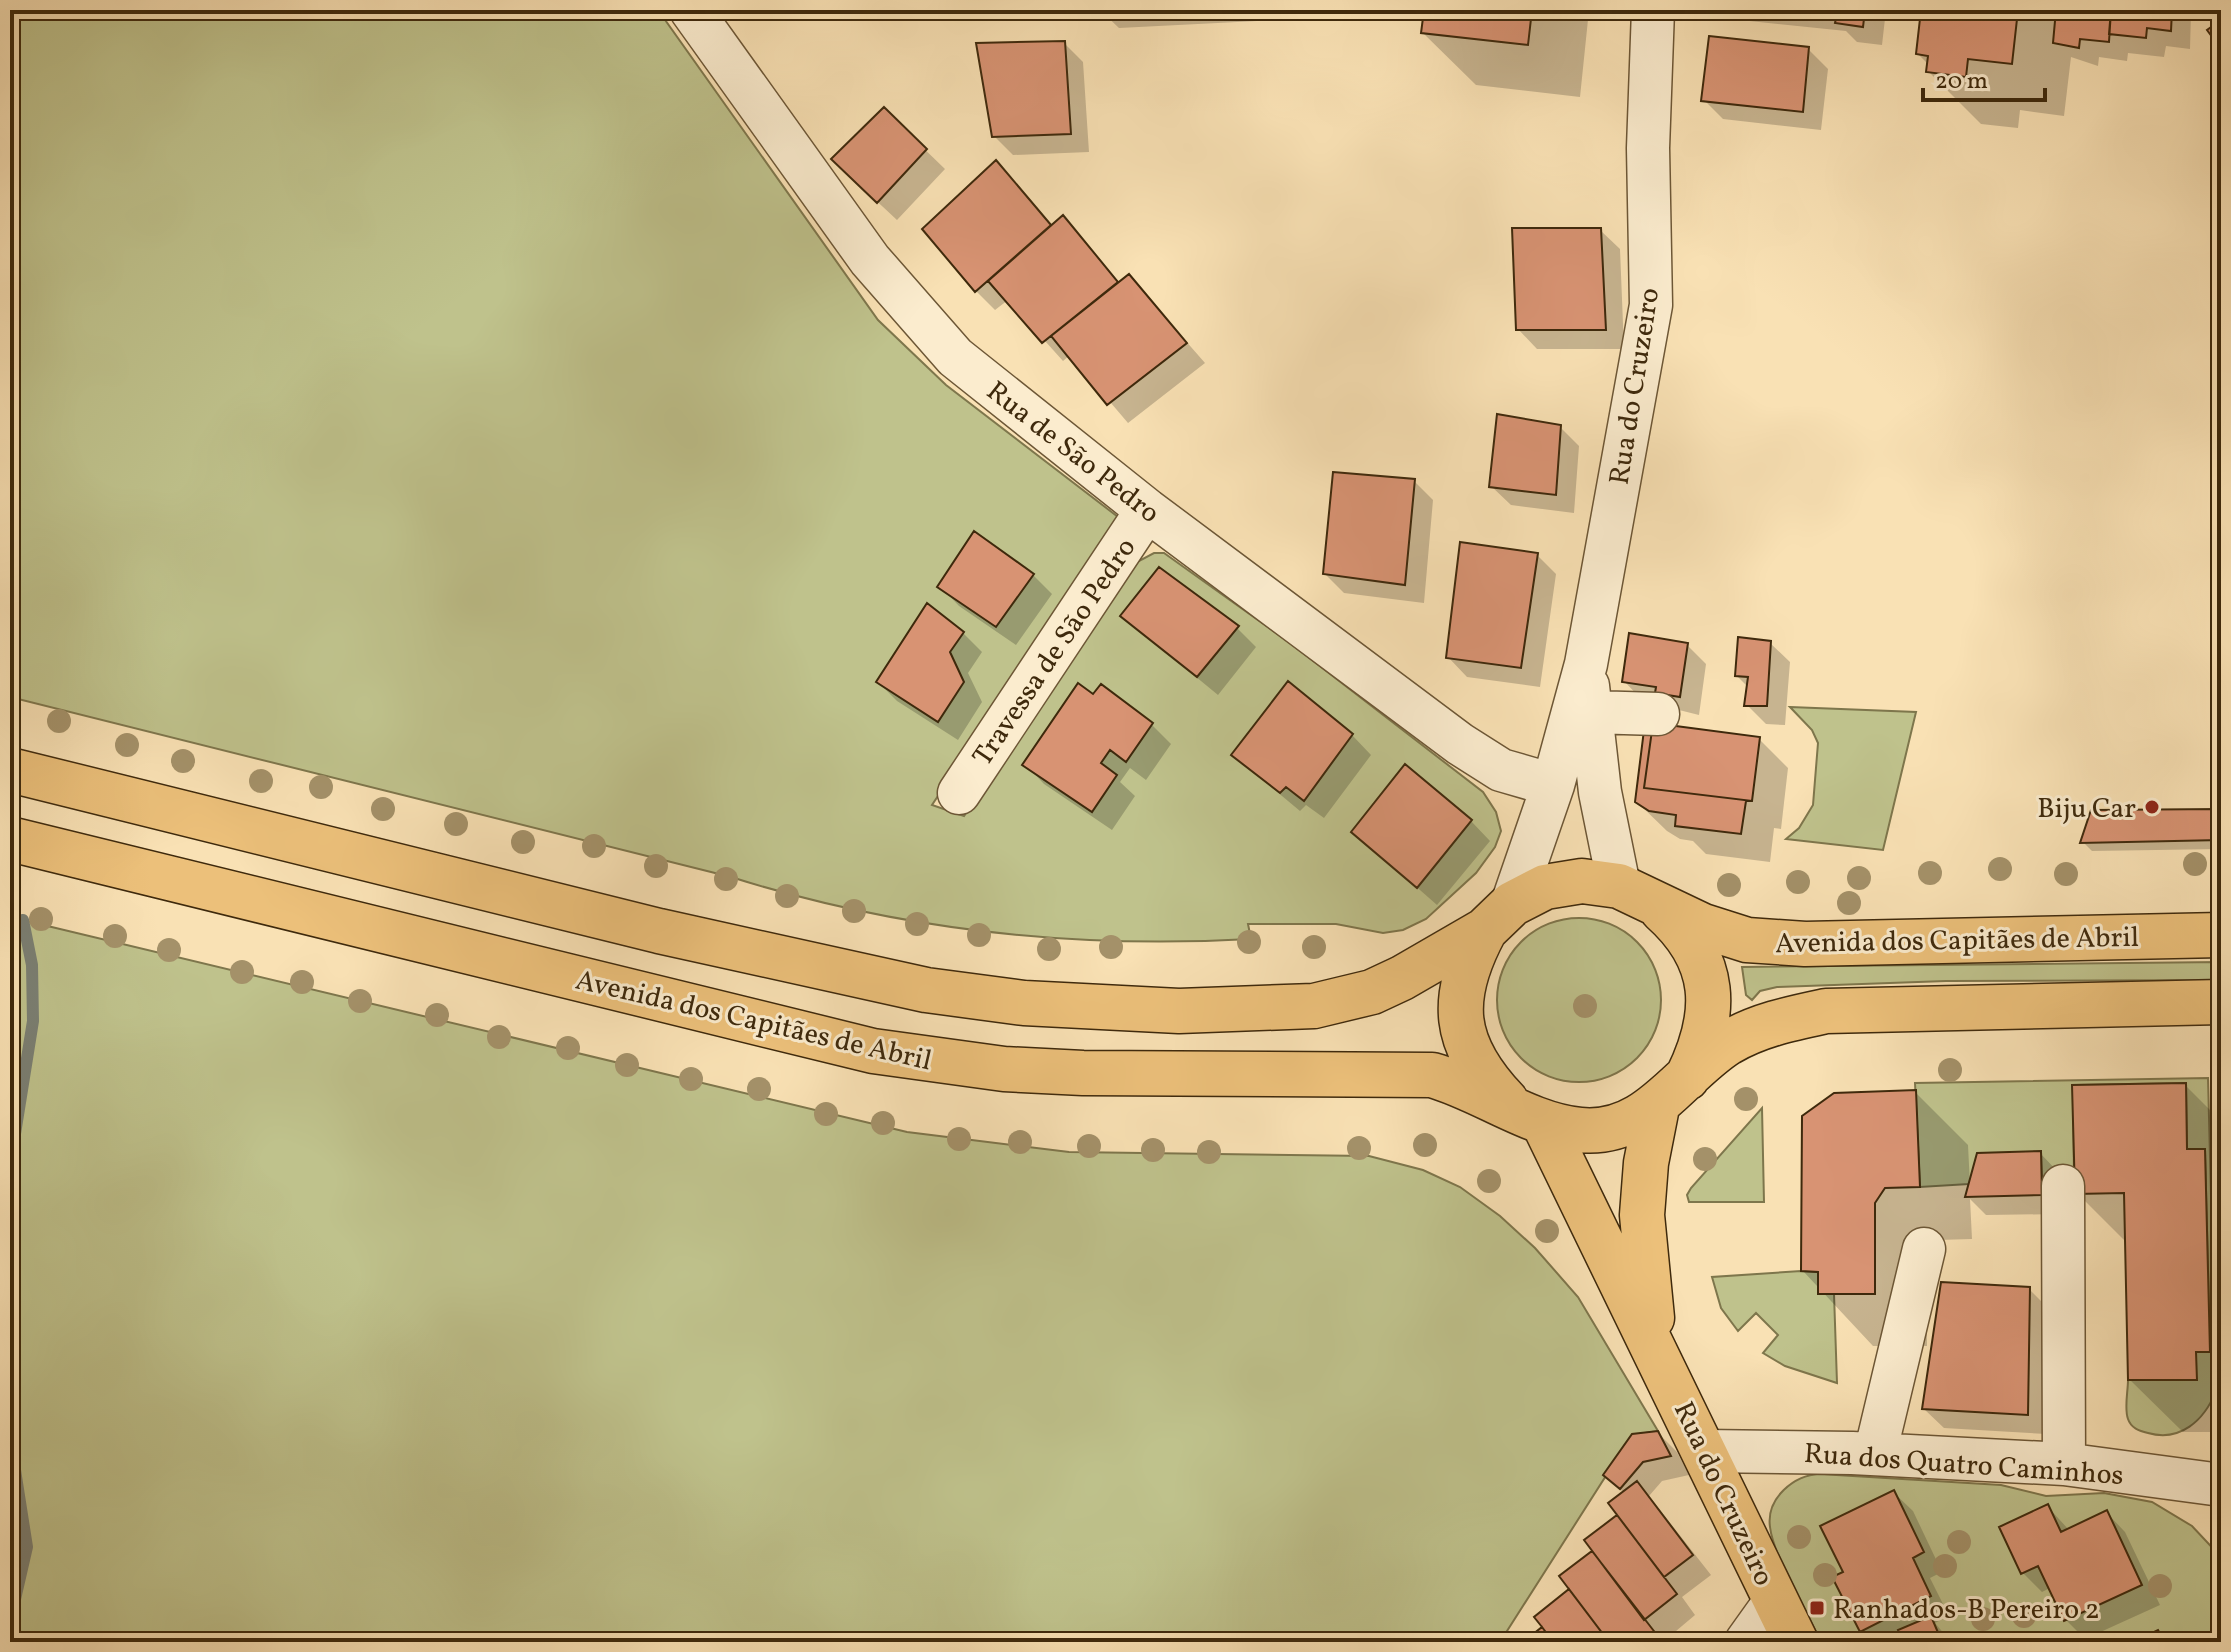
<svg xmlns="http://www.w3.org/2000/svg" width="2231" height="1652" viewBox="0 0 2231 1652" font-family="Vollkorn,serif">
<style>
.green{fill:#bfc28c;stroke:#7e764c;stroke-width:2}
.shadow{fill:#0003}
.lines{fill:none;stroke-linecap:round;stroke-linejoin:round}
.stream{stroke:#7b8074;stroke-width:12}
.building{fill:#d89373;stroke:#3e290c;stroke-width:2}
.minor-casing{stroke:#6d5736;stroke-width:45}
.major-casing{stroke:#3e290c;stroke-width:47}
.minor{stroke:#fbecce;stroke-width:42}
.major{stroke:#ecc07a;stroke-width:44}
.tree{fill:#a49169}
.poi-dot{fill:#8f2418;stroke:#fbecce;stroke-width:3}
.labels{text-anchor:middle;stroke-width:6;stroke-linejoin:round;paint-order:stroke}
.street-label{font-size:28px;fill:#3e290c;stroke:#fbecce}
.poi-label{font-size:28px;fill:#3e290c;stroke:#fbecce;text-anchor:end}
</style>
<rect width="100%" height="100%" fill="#f9e1b4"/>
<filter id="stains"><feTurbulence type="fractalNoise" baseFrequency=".0025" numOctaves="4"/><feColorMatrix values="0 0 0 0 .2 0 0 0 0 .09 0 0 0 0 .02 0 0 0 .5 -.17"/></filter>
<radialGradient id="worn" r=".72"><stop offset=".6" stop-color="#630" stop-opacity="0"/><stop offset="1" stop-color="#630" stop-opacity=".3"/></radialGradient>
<path class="green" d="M10,10H658L878,320L946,385L1122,520L932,805L964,816L1137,562L1154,553H1164L1290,643L1483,792L1496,812L1501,831L1495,847L1476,873L1426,919L1403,930L1383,933L1336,924H1248L1251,939C1075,949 899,930 731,877L10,697Z
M1790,707L1916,712L1883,850L1786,839L1799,828L1813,805L1818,743L1812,730Z
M10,917L907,1132L1069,1152L1369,1156L1423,1170L1460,1187L1500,1216L1535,1248L1578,1297L1658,1431L1632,1435L1500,1642H10Z
M1497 1000a82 82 0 1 1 164 0a82 82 0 1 1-164 0Z
M2221,962V980L1946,981L1777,987L1760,991L1752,1000L1746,995L1742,967Z
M2208,1078L2216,1391C2204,1421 2180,1442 2148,1433C2139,1431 2131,1428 2128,1419C2124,1408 2128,1392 2128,1380H2196V1352L2210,1351L2205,1150L2187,1149L2186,1083L2073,1085L2074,1177L2042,1178L2041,1152L1969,1184L1920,1187L1915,1083Z
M1762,1108L1764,1202H1689L1687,1195L1691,1188Z
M1801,1271L1818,1272L1834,1294L1837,1383L1785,1366L1763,1353L1778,1335L1756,1313L1738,1331L1721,1308L1712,1277Z
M1820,1474L2001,1485L2046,1496L2104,1493L2152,1502L2192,1526L2221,1557V1642H1821C1808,1614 1773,1555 1770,1527C1766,1498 1794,1475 1820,1474Z"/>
<path class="shadow" d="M1100,10H1414V13L1119,28Z
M1426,10H1589L1580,97L1476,85L1423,33Z
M1730,10H1886L1882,45L1857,42L1846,31L1740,20Z
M1923,10H2204L2203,13L2191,12L2190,49L2166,46L2164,57L2128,53L2127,61L2099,57L2098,66L2071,57L2064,116L2020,110L2018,128L1981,124L1928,71L1929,65L1918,54Z
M1064,43L1083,62L1089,152L1013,155L994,136Z
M1808,49L1828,69L1821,130L1723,119L1704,100Z
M884,110L945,169L897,220L853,179Z
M996,162L1053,227L1063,218L1120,283L1129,276L1205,363L1128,423L1070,355L1063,361L1008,300L995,310L976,291Z
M1600,230L1620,249L1624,349H1537L1518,329Z
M1560,427L1579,446L1574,513L1511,505L1491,486Z
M1414,481L1433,500L1424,603L1344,593L1325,574Z
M1537,555L1556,574L1540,687L1467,677L1448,657Z
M1033,575L1052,594L1016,645L959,606L940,586Z
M1122,616L1237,628L1256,647L1218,695Z
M963,633L982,652L968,673L982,702L958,740L897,701L878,682Z
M1770,643L1790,662L1785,725L1766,724L1747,705L1749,688L1737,676Z
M1687,645L1706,664L1699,715L1643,701L1624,681Z
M1093,696L1151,724L1171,744L1146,780L1130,768L1120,782L1135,796L1112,830L1044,784L1025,764Z
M1352,735L1371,755L1324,818L1306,805L1300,811L1233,755Z
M1759,739L1788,768L1781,829L1774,828L1770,862L1706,854L1693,841L1680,839L1667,831L1637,802Z
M2221,811V849L2092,851L2083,842Z
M1471,821L1490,841L1437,905L1354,832Z
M2185,1085L2221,1121V1432H2183L2130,1380L2127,1243L2077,1193Z
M1915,1092L1968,1145L1970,1185L2040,1153L2059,1173L2060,1214L1986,1215L1970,1199L1972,1239L1938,1240L1927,1256V1346H1873L1803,1271Z
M2029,1289L2048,1308L2047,1434L1944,1428L1924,1409Z
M1658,1433L1677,1452L1689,1475L1662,1481L1649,1496L1711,1575L1682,1597L1695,1615L1663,1642H1526L1545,1628L1572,1590L1562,1576L1595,1551L1587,1540L1619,1515L1624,1493L1606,1475Z
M1893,1492L1913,1511L1942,1572L1930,1578L1949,1616L1935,1623L1951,1642H1906L1904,1638L1896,1642H1873L1861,1630L1846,1573Z
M2048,1507L2069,1530L2106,1512L2125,1532L2160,1605L2085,1639L2066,1620L2050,1588L2042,1592L2022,1572Z"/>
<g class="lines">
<path class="stream" d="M10,1165L33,1021L32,965L23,920
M10,1438L27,1547L10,1621"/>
</g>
<path class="building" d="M1424,10H1532L1528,45L1421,33Z
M1799,10H1865L1863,27L1835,23L1837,14Z
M1921,10H2018L2012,64L1968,59L1966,77L1926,72L1928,56L1916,54Z
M2056,10H2111L2109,42L2080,39L2079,48L2053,43Z
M2111,10H2172L2171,31L2147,28L2146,38L2109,34Z
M2221,20V49L2207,30Z
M1709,36L1809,47L1803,112L1701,101Z
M1065,41L1071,134L992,137L976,43Z
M884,107L927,149L877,203L831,159Z
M996,160L1051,225L975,292L922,229Z
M1063,215L1118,282L1042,343L988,281Z
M1512,228H1601L1606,330H1516Z
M1129,274L1187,343L1107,405L1051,336Z
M1497,414L1561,425L1556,495L1489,487Z
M1333,472L1415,479L1405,585L1323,574Z
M974,531L1034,574L996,627L937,587Z
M1460,542L1538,553L1521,668L1446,658Z
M1159,567L1239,626L1197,677L1120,616Z
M927,603L964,632L950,652L964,682L938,722L876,682Z
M1629,633L1688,643L1680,697L1655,693L1656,687L1622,682Z
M1738,637L1771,641L1767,706H1744L1748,677L1735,676Z
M1288,681L1353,734L1304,801L1286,787L1280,793L1231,755Z
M1078,683L1093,694L1101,684L1153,723L1126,762L1110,750L1101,763L1117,775L1092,812L1022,765Z
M1645,722L1760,737L1752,801H1746L1741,834L1675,826L1676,815L1649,811L1635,802Z
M1653,723L1760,737L1752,801L1644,788Z
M1405,764L1472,820L1417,888L1351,832Z
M2221,809V840L2080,843L2091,810Z
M2186,1083L2187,1149H2205L2210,1352H2196L2197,1380H2128L2124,1193L2075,1194L2072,1085Z
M1916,1090L1920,1187L1885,1188L1875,1203V1294H1818V1272L1801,1271L1802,1116L1834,1093Z
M2041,1151L2042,1195L1965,1197L1977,1153Z
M1941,1282L2030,1287L2028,1415L1922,1409Z
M1658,1431L1671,1456L1643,1462L1620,1489L1603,1475L1632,1434Z
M1637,1481L1693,1555L1664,1577L1608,1503Z
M1894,1490L1924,1552L1913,1558L1931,1596L1860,1632L1832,1577L1843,1572L1820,1526Z
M2048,1504L2061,1532L2107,1510L2142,1585L2064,1621L2038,1566L2021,1574L1999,1527Z
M1617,1515L1677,1594L1644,1620L1584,1540Z
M1592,1551L1657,1635L1649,1642H1609L1559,1576Z
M1569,1589L1609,1642H1553L1542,1627L1534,1617Z
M1931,1616L1942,1642H1904L1898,1630Z
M1542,1627L1553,1642H1523Z
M2158,1630L2164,1642H2133Z"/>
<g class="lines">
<g class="minor-casing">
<path id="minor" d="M691,10L870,260L955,357L1147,510L1460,744L1501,770L1553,785
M1588,686L1600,792L1619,886
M1591,712L1658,714
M959,793L1147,510
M1512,904L1553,785L1586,664L1651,305L1648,148L1653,10
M2063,1186L2064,1464
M1705,1451L1852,1453L2064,1464L2221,1485
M1875,1454L1924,1249
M1746,1642L1776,1600"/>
</g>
<g class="major-casing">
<path id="major" d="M10,770L659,931L926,990L1024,1003L1179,1011L1314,1006L1372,992L1402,978L1485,930L1512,904L1545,887L1582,881L1619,886L1703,926L1747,940L1805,944L2221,935
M10,839L873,1051L1004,1069L1083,1073L1432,1075C1482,1089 1528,1125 1580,1130C1647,1137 1679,1074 1728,1043C1758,1025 1793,1018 1826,1011L2221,1002
M1662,910C1718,960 1719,1013 1687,1078
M1485,930C1448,999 1452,1044 1506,1101
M1544,1124L1796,1642
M1652,1318L1642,1215L1646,1163L1657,1107"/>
</g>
<use href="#minor" class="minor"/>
<use href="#major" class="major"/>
</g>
<g class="tree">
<circle cx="59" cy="721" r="12"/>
<circle cx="127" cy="745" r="12"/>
<circle cx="183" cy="761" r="12"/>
<circle cx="261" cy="781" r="12"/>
<circle cx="321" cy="787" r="12"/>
<circle cx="383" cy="809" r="12"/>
<circle cx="456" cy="824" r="12"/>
<circle cx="523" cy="842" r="12"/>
<circle cx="594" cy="846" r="12"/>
<circle cx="2195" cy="864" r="12"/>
<circle cx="656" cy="866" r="12"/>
<circle cx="2000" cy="869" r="12"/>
<circle cx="1930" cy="873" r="12"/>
<circle cx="2066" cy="874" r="12"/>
<circle cx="1859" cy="878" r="12"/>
<circle cx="726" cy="879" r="12"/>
<circle cx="1798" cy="882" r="12"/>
<circle cx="1729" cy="885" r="12"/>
<circle cx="787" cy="896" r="12"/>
<circle cx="1849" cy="903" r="12"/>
<circle cx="854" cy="911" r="12"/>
<circle cx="41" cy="919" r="12"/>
<circle cx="917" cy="924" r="12"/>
<circle cx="979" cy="935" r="12"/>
<circle cx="115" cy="936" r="12"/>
<circle cx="1249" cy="942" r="12"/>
<circle cx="1111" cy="947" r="12"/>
<circle cx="1314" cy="947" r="12"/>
<circle cx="1049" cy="949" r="12"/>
<circle cx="169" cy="950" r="12"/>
<circle cx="242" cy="972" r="12"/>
<circle cx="302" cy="982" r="12"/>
<circle cx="360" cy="1001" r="12"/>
<circle cx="1585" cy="1006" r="12"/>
<circle cx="437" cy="1015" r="12"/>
<circle cx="499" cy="1037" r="12"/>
<circle cx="568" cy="1048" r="12"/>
<circle cx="627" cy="1065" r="12"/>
<circle cx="1950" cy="1070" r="12"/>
<circle cx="691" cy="1079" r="12"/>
<circle cx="759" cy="1089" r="12"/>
<circle cx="1746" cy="1099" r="12"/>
<circle cx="826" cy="1114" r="12"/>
<circle cx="883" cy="1123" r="12"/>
<circle cx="959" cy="1139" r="12"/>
<circle cx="1020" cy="1142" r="12"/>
<circle cx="1425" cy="1145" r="12"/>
<circle cx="1089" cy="1146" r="12"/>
<circle cx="1359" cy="1148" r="12"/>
<circle cx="1153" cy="1150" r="12"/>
<circle cx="1209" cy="1152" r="12"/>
<circle cx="1705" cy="1159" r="12"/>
<circle cx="1489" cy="1181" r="12"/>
<circle cx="1547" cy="1231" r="12"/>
<circle cx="1799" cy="1537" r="12"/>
<circle cx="1959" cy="1542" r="12"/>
<circle cx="1945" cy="1566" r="12"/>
<circle cx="1825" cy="1575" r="12"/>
<circle cx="2160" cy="1586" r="12"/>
<circle cx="2024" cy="1616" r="12"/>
<circle cx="1983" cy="1619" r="12"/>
</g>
<g class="poi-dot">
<circle cx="2152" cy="807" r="8"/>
<rect x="1809" y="1600" width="16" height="16" rx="4"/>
</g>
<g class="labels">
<g class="street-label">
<text transform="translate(1633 386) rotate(-81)" y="10">Rua do Cruzeiro</text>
<text transform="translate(1074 451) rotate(38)" y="10">Rua de São Pedro</text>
<text transform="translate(1053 651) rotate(-56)" y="10">Travessa de São Pedro</text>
<text transform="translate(1957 939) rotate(-1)" y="10">Avenida dos Capitães de Abril</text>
<text transform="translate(754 1019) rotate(13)" y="10">Avenida dos Capitães de Abril</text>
<text transform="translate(1964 1463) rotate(4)" y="10">Rua dos Quatro Caminhos</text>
<text transform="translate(1725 1493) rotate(65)" y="10">Rua do Cruzeiro</text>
</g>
<g class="poi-label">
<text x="2136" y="817">Biju Car</text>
<text x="1833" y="1618" text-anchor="start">Ranhados-B Pereiro 2</text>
</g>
</g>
<rect width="2231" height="1652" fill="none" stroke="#f9e1b4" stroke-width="40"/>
<rect x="12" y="12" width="2207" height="1628" fill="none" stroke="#3e290c" stroke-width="4"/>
<rect x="20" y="20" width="2191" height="1612" fill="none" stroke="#3e290c" stroke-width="2"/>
<path d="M1923 88v12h122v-12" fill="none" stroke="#3e290c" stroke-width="4"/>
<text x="1935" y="88" font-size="24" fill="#3e290c" stroke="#fbecce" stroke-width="6" paint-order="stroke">20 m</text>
<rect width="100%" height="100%" filter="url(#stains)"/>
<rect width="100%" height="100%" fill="url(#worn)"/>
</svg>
